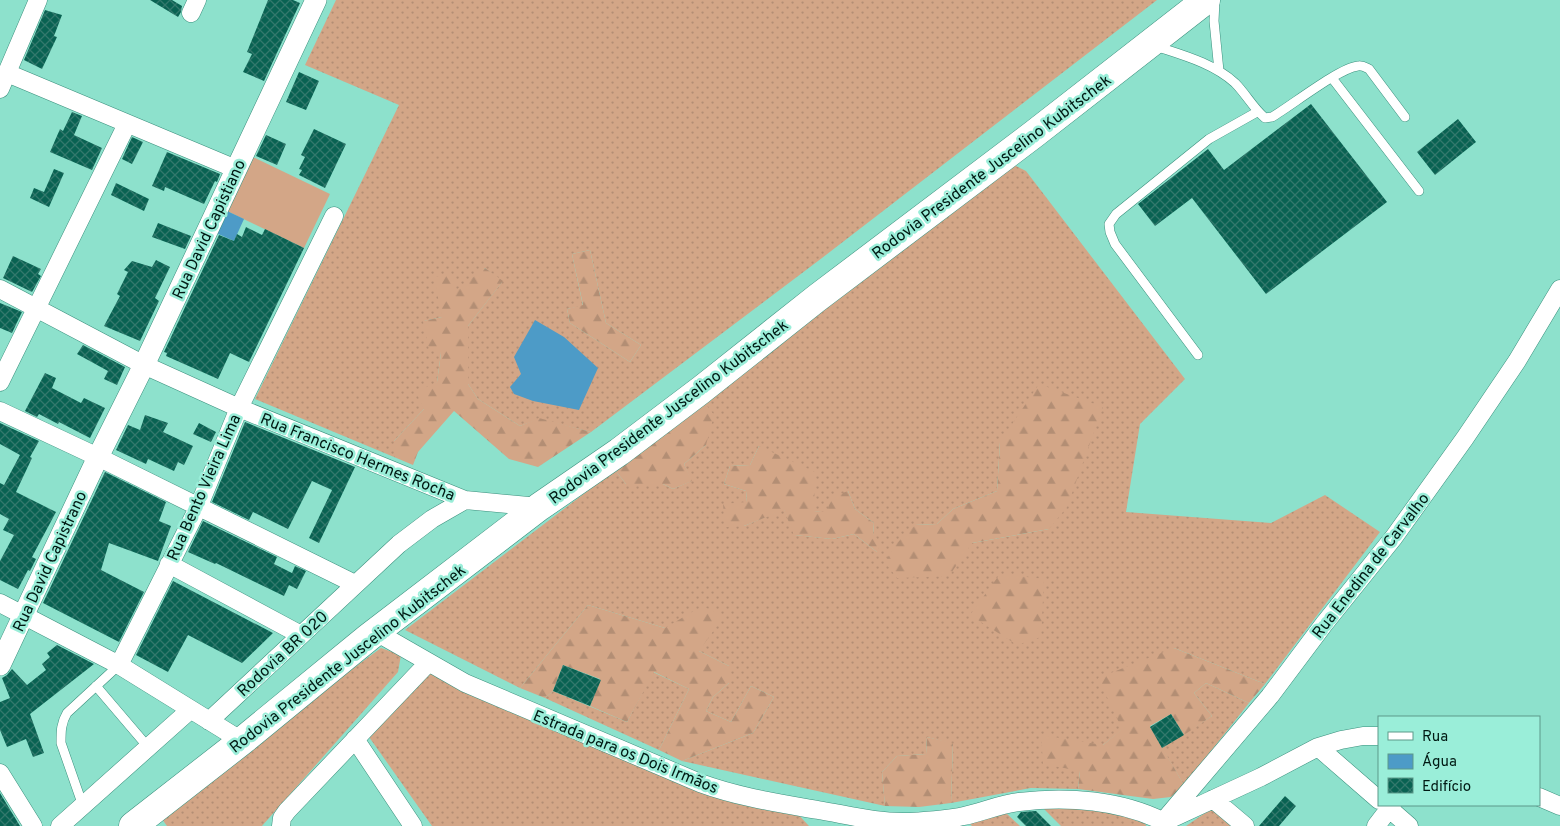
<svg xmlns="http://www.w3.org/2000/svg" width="1560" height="826" viewBox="0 0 1560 826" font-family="Overpass,sans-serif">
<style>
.grass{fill:url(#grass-dots);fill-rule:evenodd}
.forest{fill:url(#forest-firs)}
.pitch{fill:#d3a687}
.water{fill:#4d9bc7}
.building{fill:url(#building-cross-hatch)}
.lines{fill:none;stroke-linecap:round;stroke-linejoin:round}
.service-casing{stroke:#3a907d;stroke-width:10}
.minor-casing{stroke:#3a907d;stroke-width:19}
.tertiary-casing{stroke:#3a907d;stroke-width:22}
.trunk-casing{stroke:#3a907d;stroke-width:29}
.service{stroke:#fff;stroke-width:9}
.minor{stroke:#fff;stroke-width:18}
.tertiary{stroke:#fff;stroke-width:21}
.trunk{stroke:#fff;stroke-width:28}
.labels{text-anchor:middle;stroke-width:5;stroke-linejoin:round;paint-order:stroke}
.street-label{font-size:16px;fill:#001913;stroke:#9aeed9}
</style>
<defs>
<pattern id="grass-dots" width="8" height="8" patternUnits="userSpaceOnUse" patternTransform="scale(1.25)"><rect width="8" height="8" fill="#d3a687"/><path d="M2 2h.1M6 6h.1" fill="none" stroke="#b38e74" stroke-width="1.8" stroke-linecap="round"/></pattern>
<pattern id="forest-firs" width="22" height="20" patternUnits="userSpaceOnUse" patternTransform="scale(1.25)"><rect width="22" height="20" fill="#d3a687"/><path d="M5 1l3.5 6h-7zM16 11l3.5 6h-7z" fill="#b38e74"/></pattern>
<pattern id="building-cross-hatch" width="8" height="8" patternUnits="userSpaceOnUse" patternTransform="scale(1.25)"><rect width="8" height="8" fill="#096252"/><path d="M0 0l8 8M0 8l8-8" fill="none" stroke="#33786c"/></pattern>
</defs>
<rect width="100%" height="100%" fill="#8de1cc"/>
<path class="grass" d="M336,0H1157L822,258L591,432L539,419L520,426L478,399L468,384V326L502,282L485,268L442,317L424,321L441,353L437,382L424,409L394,441V457L255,399L399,105L305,65ZM590,250L606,323L641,345L630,362L570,323L567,309L583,306L572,254Z
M1014,165L1026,171L1185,379L1140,424L1126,512L1271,523L1325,495L1380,532L1265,684L1174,648L1123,729L1103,745L1080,771L1078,789L1031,788L951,803L953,744L927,737L926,754L897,756L882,772L885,806L682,761L753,733L774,697L751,686L731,722L706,711L713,697L729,683V666L699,651L665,628L588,605L520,688L405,630L615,470L626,484H663L673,489L691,481L684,464L706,445L704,402ZM1000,442L1049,529L972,543L915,525L937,524L953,509L997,491ZM759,446L814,511L828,513L848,491L855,509L874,523L873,534L877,552L854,534L832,539L795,535L784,509L744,526L747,502L746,491L724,484L730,466L750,465Z
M381,648L401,655L398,672L262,826H167L162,819L247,746Z
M432,671L795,811L809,826H432L369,737Z
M653,672L689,689L659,750L545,698L553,691L627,722Z
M1206,683L1249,703L1184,785L1162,748L1212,716L1194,693Z
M1040,805L1144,816L1146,826H1061Z
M1214,807L1233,826H1186Z
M1006,813L1020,826H972L968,822Z"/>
<path class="forest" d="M590,250L606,323L641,345L630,362L570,323L567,309L583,305L572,254Z
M485,268L503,281L468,326V384L478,399L520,426L539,418L591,432L538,467L509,459L454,411L418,452L413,465L394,457V441L424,409L416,392L437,382L441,353L429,349L423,321L442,317L434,277L452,274L456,290Z
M1039,384L1103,407L1067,507L1049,529L972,543L949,576L897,578L885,562L896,544L915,525L937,524L953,509L997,491L1000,442Z
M704,402L714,415L706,445L684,464L692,481L673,489L663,484H626L615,470Z
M759,446L815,472L814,511L828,512L829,498L848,491L855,509L874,523L873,534L881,543L877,552L854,534L832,539L794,535L784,510L744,526L725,527L723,504L747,502L746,491L724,484L730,466L750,465Z
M1000,574L1044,579L1041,637L1017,645L970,615Z
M588,605L665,628L702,606L724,616L699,651L729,666V683L713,697L706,711L731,722L751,686L774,697L753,733L682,761L659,750L689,689L654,672L627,722L590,706L600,679L563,665L553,691L545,698L520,688Z
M1174,648L1265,684L1249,703L1206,683L1194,693L1212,716L1184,735L1171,714L1150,726L1184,785L1171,797L1153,799L1078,789L1080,771L1043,764L1041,735L1103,745L1122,729L1098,678Z
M927,737L953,743L951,803L919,807L885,806L882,772L897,756L926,754Z"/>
<path class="pitch" d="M253,157L330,194L304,248L227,211Z"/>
<path class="water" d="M227,211L244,219L234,241L216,233Z
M535,320L564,337L598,368L579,410L533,401L514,394L510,387L521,374L514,357Z"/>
<path class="building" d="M150,0H172L182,6L181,12L178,17Z
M268,0H293L300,3L264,81L243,72L252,54L247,52Z
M45,10L62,15L54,36L57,37L42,69L24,60Z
M299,72L319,81L306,110L286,102Z
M1311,104L1387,202L1266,294L1192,198L1155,226L1138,204L1208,149L1224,170Z
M72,112L82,116L74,135L102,148L92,170L50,152L60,129L63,131Z
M1458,119L1476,142L1435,175L1417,152Z
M314,129L346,144L325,188L299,175L302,170L299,169L305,157L301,155Z
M266,135L286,144L277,165L256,156Z
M132,137L143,142L132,164L122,159Z
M167,152L220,174L217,182L215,181L204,204L165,187L164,191L152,186Z
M54,169L64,173L49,207L30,198L34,188L44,192Z
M116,183L149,199L144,211L111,195Z
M158,223L191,236L185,249L152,237Z
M246,227L262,235L265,229L304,248L249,362L230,353L218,379L166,356L167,353L164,352L219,235L234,241L237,234L242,237Z
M13,256L41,269L38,274L41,276L32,292L3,278Z
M156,260L170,267L155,298L159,301L140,341L104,326L120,296L117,294L128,272L124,270L132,261L152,267Z
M0,303L22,312L12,333L0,328Z
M83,345L125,367L117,385L104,379L108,371L77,354Z
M45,373L56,378L52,388L81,403L84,398L105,408L90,438L59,422L58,424L39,414L37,417L25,411Z
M145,415L168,423L163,432L193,446L184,465L178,462L174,471L148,459L146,464L116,450L128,425L140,430Z
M245,422L355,467L319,543L309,538L332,490L312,481L288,529L253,512L249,520L212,502Z
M0,423L39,441L30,457L32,458L16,492L56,512L32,557L36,559L30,571L28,570L18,589L0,580V561L14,535L3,530L9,519L0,514V483L4,485L20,455L0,444Z
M199,423L216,432L211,442L193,434Z
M105,472L166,502L159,521L171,526L158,561L109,543L101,570L144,592L119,642L43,603Z
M203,521L277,557L274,564L292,573L295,566L306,571L297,589L289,585L284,596L216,563L215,564L188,552Z
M173,581L273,633L242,663L188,635L168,672L136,655Z
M57,645L94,664L30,714L44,753L33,757L26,739L7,747L0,730V702L10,698L2,678L7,675L12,669L27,685L46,670L42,664L50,657L47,653Z
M563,665L601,680L590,706L553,691Z
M1171,714L1184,735L1162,748L1150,727Z
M0,793L20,826H0Z
M1285,796L1296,806L1279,826H1259Z
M1036,811L1051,826H1026L1017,817L1021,812Z"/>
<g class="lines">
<g class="service-casing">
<path id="service" d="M1215,0L1214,21L1219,71
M1155,46C1182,55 1213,63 1235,83C1246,94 1253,108 1265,118L1272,117C1291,106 1339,68 1358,66C1362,65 1365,67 1369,69L1405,117
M1332,78L1419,191
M1198,355L1115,244L1110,232L1109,224L1116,214L1209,139L1257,112
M96,686L148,747
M83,806L61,743C61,731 61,723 67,713L119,665"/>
</g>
<g class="minor-casing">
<path id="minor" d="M191,13L197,0
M7,73L236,169
M0,89L38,0
M0,289L144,365L239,408L465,500
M0,382L127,124
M0,411L98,457L355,584
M169,564L301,635
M0,603L119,665L198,508L239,408L334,216
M376,632L465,683L700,783C738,797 778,803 818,810C848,815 877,823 908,822C926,821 946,820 964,816C982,812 1001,804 1019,802C1067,796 1121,800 1164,822L1261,777L1318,747L1341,740L1363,736H1379
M119,665L242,741
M209,721L399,544L432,519L465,500L539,507
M355,739L413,826
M1318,747L1379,800
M0,773L33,826
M1539,797L1560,806
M1213,799L1245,826
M1385,805L1409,826
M1167,817L1270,696L1324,624L1394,537L1465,438L1517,361L1560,289
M60,826L190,710
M281,826L282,818L287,811L428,663
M1376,826L1392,805"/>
</g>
<g class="tertiary-casing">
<path id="tertiary" d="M0,665L98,457L144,365L316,0"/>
</g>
<g class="trunk-casing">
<path id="trunk" d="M133,826L242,741L369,637L539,507L619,452L701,390L817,298L1034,134L1206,0"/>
</g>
<use href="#service" class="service"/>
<use href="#minor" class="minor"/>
<use href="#tertiary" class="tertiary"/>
<use href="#trunk" class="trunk"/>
</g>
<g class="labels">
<g class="street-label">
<text transform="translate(991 166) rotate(-37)" y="6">Rodovia Presidente Juscelino Kubitschek</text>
<text transform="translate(208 229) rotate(-65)" y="6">Rua David Capistiano</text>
<text transform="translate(668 411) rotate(-37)" y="6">Rodovia Presidente Juscelino Kubitschek</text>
<text transform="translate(358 456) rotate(22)" y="6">Rua Francisco Hermes Rocha</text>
<text transform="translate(203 487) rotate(-66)" y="6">Rua Bento Vieira Lima</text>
<text transform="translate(49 561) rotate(-65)" y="6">Rua David Capistrano</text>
<text transform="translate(1370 565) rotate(-52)" y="6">Rua Enedina de Carvalho</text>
<text transform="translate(282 653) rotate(-43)" y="6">Rodovia BR 020</text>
<text transform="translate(347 658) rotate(-38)" y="6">Rodovia Presidente Juscelino Kubitschek</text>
<text transform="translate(626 751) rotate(22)" y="6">Estrada para os Dois Irmãos</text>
</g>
</g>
<rect x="1378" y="716" width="162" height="90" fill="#9aeed9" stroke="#5c998a"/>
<rect x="1388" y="732" width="25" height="8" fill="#ffffff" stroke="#5c998a"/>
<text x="1422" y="741" font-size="15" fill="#001913">Rua</text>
<rect x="1388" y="754" width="25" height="15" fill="#4d9bc7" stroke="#5c998a"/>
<text x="1422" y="766" font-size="15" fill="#001913">Água</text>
<rect x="1388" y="778" width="25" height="15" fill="url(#building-cross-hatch)" stroke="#5c998a"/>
<text x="1422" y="791" font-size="15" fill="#001913">Edifício</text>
</svg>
